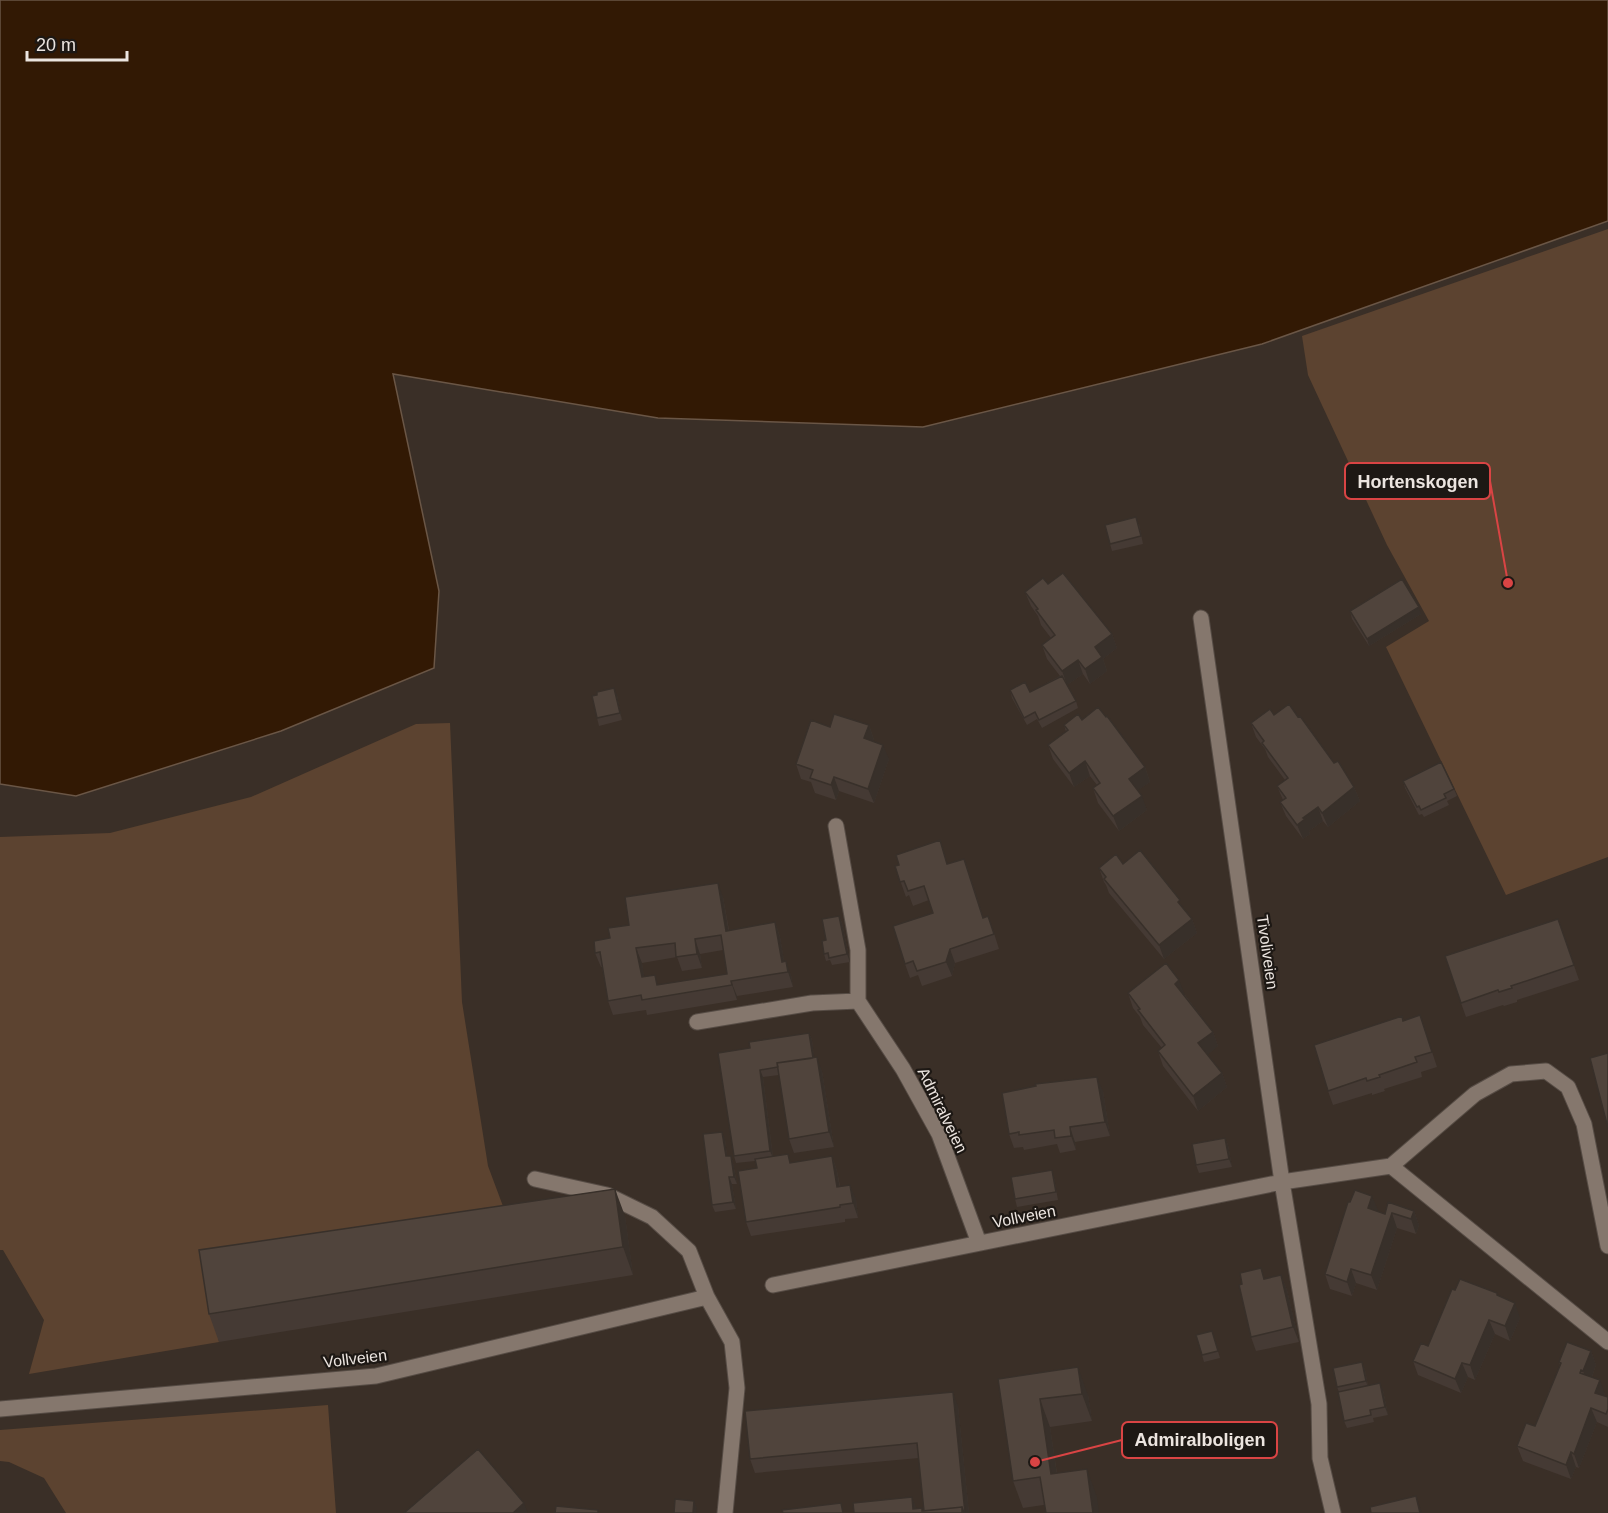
<svg xmlns="http://www.w3.org/2000/svg" width="1608" height="1513" viewBox="0 0 1608 1513" font-family="Arial,sans-serif">
<style>
.green{fill:#5c4330}
.water{fill:#321904;stroke:#6a5646;stroke-width:1.5}
.lines{fill:none;stroke-linecap:round;stroke-linejoin:round}
.minor-casing{stroke:#564c45;stroke-width:17}
.minor{stroke:#85776d;stroke-width:15}
.wall{fill:#453a34;fill-rule:evenodd}
.shaded-wall{fill:#38302a}
.building{fill:#50443c;stroke:#38302a;stroke-width:1.5;fill-rule:evenodd}
.labels{text-anchor:middle;stroke-width:4.5;stroke-linejoin:round;paint-order:stroke}
.street-label{font-size:16px;fill:#ece5e0;stroke:#1d1814}
.leader{fill:none;stroke:#d94444;stroke-width:2}
.callout-dot{fill:#d94444;stroke:#1d1814;stroke-width:2}
.callout{fill:#1d1814;stroke:#d94444;stroke-width:2}
.callout-label{font-size:18px;text-anchor:middle;font-weight:bold;fill:#ece5e0}
</style>
<rect width="100%" height="100%" fill="#3a2f27"/>
<path class="green" d="M1608,229V857L1506,895L1386,647L1429,621L1387,545L1308,375L1302,336Z
M450,723L462,1002L488,1166L513,1233L209,1278L219,1342L29,1374L44,1320L3,1250H0V837L110,833L251,797L416,724Z
M328,1405L336,1513H66L44,1478L9,1462L0,1461V1430Z"/>
<path class="water" d="M0,0H1608V221L1262,344L923,427L658,418L393,374L439,591L434,668L281,731L76,796L0,784Z"/>
<g class="lines">
<g class="minor-casing">
<path id="minor" d="M1201,618L1282,1182L1391,1166L1608,1342
M836,826L858,950V1001
M858,1001L903,1069L939,1134L979,1243
M697,1022L812,1003L858,1001
M1391,1166L1475,1094L1511,1074L1546,1071L1568,1087L1584,1124L1608,1246
M535,1179L607,1195L652,1217L689,1251L707,1297L732,1342L737,1388L725,1513
M773,1285L1282,1182L1319,1404L1320,1458L1333,1513
M0,1409L376,1376L707,1297"/>
</g>
<use href="#minor" class="minor"/>
</g>
<path class="wall" d="M1139,524L1143,544L1112,551L1110,544Z
M1048,584L1112,634L1117,648L1103,659L1107,671L1090,684L1083,674L1067,685L1076,701L1078,708L1042,728L1037,719L1027,725L1012,698L1010,690L1030,692L1060,676L1047,659L1042,645L1051,638L1041,625L1038,616L1031,606L1025,592Z
M1350,611L1421,614L1369,646L1352,619Z
M617,695L622,720L599,726L597,718Z
M1274,715L1334,763L1354,787L1360,801L1328,827L1323,821L1309,831L1310,834L1303,839L1286,816L1280,802L1283,800L1277,786L1285,780L1268,757L1265,749L1256,737L1251,723Z
M1082,720L1145,767L1150,782L1138,790L1147,810L1119,831L1098,803L1093,788L1097,785L1090,776L1074,787L1053,759L1048,745L1066,732L1064,725Z
M869,725L874,740L873,741L889,759L874,803L839,791L836,800L815,793L811,782L801,779L796,764L830,727Z
M1403,781L1454,789L1457,796L1447,801L1449,805L1424,817L1422,814L1419,815L1405,788Z
M948,864L969,873L983,917L993,930L999,949L955,963L952,976L922,986L918,975L910,978L905,964L933,913L929,900L913,906L909,895L906,897L895,866Z
M1123,864L1182,907L1192,919L1197,933L1164,959L1109,893L1106,885L1104,882L1099,868Z
M723,897L729,930L775,922L780,937L784,961L791,975L793,987L737,996V1000L647,1015L646,1010L613,1015L608,1001L602,967H601L595,953L610,938L629,925ZM723,950L727,974L658,985L644,977L642,963L677,957L682,971L702,968L700,954Z
M839,916L842,923L850,962L832,965L830,960L826,961L824,954L826,940Z
M1558,919L1579,980L1517,1000V1002L1504,1006L1503,1005L1466,1017L1461,1003Z
M1128,993L1185,995L1213,1032L1218,1046L1207,1055L1222,1073L1227,1087L1198,1111L1163,1066L1158,1051L1162,1048L1143,1025L1140,1017L1133,1008Z
M1420,1015L1437,1067L1421,1072L1422,1077L1384,1089L1385,1091L1372,1095V1093L1333,1105L1328,1091L1402,1016L1404,1021Z
M809,1033L812,1040L814,1057L822,1071L834,1147L794,1153L789,1139L779,1075L763,1077L773,1157L791,1163L832,1156L837,1171L840,1186L856,1199L858,1218L845,1219V1222L751,1236L746,1222L757,1168L755,1161L736,1163L734,1156L750,1048Z
M1103,1091L1110,1136L1075,1142L1076,1150L1060,1153L1057,1144L1024,1150L1023,1147L1014,1148L1009,1134Z
M1225,1138L1228,1145L1232,1167L1199,1173L1196,1165Z
M725,1139L727,1156H731L733,1163L737,1184H732L736,1209L715,1212L712,1205Z
M1054,1178L1058,1200L1017,1207L1015,1199Z
M1378,1210L1377,1211L1385,1214L1414,1211L1419,1225L1416,1234L1397,1228L1377,1290L1356,1283L1352,1296L1330,1289L1325,1274Z
M625,1216L633,1275L219,1342L209,1314Z
M1281,1275L1287,1290L1299,1342L1256,1351L1251,1337L1265,1279Z
M1455,1290L1499,1296L1520,1318L1510,1341L1495,1334L1475,1380L1468,1377L1461,1393L1418,1375L1413,1361L1428,1346Z
M1212,1331L1220,1358L1204,1362L1202,1355Z
M1591,1351L1596,1365L1592,1377L1605,1394L1604,1396L1608,1397V1427L1597,1422L1579,1468L1576,1467L1571,1479L1523,1461L1517,1446L1535,1426L1560,1365L1559,1362Z
M1362,1362L1365,1370L1368,1386L1383,1390L1388,1415L1373,1418L1374,1422L1347,1428L1344,1421L1339,1392L1337,1387Z
M998,1379L1088,1395L1092,1421L1050,1427L1057,1473L1097,1497L1023,1508L1013,1481Z
M958,1406L969,1513H854L912,1497L916,1509L924,1511L919,1458L755,1473L750,1459Z"/>
<path class="shaded-wall" d="M1419,607L1421,614L1369,646L1367,639Z
M1112,634L1117,648L1103,659L1107,671L1090,684L1085,669L1095,647Z
M1078,660L1083,674L1067,685L1062,671Z
M614,688L617,695L622,720L620,713Z
M869,725L874,740L869,753L864,738Z
M883,745L889,759L874,803L868,789Z
M1085,761L1090,776L1074,787L1069,773Z
M1145,767L1150,782L1134,793L1129,779Z
M834,777L839,791L836,800L831,785Z
M1354,787L1360,801L1328,827L1322,813Z
M1142,796L1147,810L1119,831L1113,816Z
M1318,807L1323,821L1309,831L1310,834L1303,839L1297,825L1303,818Z
M718,883L723,897L731,945L726,931Z
M839,916L842,923L850,962L847,954Z
M1192,919L1197,933L1164,959L1159,945Z
M775,922L780,937L786,972L782,962Z
M695,939L700,954L702,968L697,954Z
M636,948L642,963L647,992L642,977Z
M950,949L955,963L952,976L946,962Z
M786,961L791,975L793,987L788,972Z
M1179,980L1185,995L1181,998L1175,984Z
M731,981L737,996V1000L732,985Z
M1213,1032L1218,1046L1204,1058L1198,1043Z
M809,1033L812,1040L816,1069L813,1062Z
M817,1057L822,1071L834,1147L829,1132Z
M760,1070L763,1077L773,1158L770,1151Z
M1222,1073L1227,1087L1198,1111L1193,1096Z
M1097,1077L1103,1091L1110,1136L1105,1122Z
M1070,1127L1075,1142L1076,1150L1071,1136Z
M722,1132L725,1139L728,1164L726,1156Z
M1225,1138L1228,1145L1232,1167L1229,1159Z
M731,1156L733,1163L737,1184L734,1177Z
M832,1156L837,1171L842,1201L837,1187Z
M729,1177L732,1184L736,1209L733,1202Z
M850,1185L856,1199L858,1218L853,1203Z
M615,1189L625,1216L633,1275L623,1247Z
M1372,1196L1378,1210L1373,1223L1368,1208Z
M1414,1211L1419,1225L1416,1234L1411,1219Z
M1392,1213L1397,1228L1377,1290L1371,1275Z
M1351,1269L1356,1283L1352,1296L1347,1282Z
M1281,1275L1287,1290L1299,1342L1293,1327Z
M1515,1303L1520,1318L1510,1341L1505,1326Z
M1489,1320L1495,1334L1475,1380L1470,1365Z
M1591,1351L1596,1365L1589,1385L1583,1371Z
M1362,1362L1365,1370L1368,1388L1366,1381Z
M1462,1363L1468,1377L1461,1393L1455,1379Z
M1078,1367L1088,1395L1092,1421L1082,1394Z
M1600,1380L1605,1394L1600,1407L1595,1393Z
M1380,1383L1383,1390L1388,1415L1385,1407Z
M953,1392L958,1406L969,1513H965Z
M1040,1399L1050,1427L1061,1502L1051,1474Z
M1591,1408L1597,1422L1579,1468L1574,1454Z
M1571,1452L1576,1467L1571,1479L1566,1465Z
M1087,1469L1097,1497L1099,1513H1093Z
M1416,1496L1422,1513H1420Z
M912,1497L918,1513L913,1509Z
M694,1501L697,1508L696,1513H693Z
M524,1503L528,1513H513Z"/>
<path class="building" d="M1136,517L1141,536L1110,544L1105,525Z
M1063,573L1112,634L1095,647L1102,657L1085,669L1078,660L1062,671L1042,645L1055,635L1036,610L1038,609L1025,592L1043,578L1048,584Z
M1402,579L1419,607L1367,639L1350,611Z
M1062,676L1076,701L1039,720L1035,712L1024,718L1010,690L1025,682L1030,692Z
M614,688L620,713L597,718L592,696L597,695V692Z
M1289,704L1298,717L1300,716L1334,763L1338,761L1354,787L1322,813L1318,807L1303,818L1305,819L1297,825L1280,802L1286,798L1277,786L1288,778L1262,743L1264,741L1251,723L1270,709L1274,715Z
M1098,707L1106,717L1107,716L1145,767L1129,779L1142,796L1113,816L1093,788L1100,783L1085,761L1069,773L1048,745L1068,730L1064,725L1078,714L1082,720Z
M834,714L869,725L864,738L883,745L868,789L834,777L831,785L810,778L813,770L796,764L811,720L830,727Z
M1441,762L1454,789L1444,794L1446,798L1421,810L1419,806L1417,807L1403,781Z
M940,840L947,864L964,859L983,918L988,916L994,934L950,949L946,962L917,971L913,961L905,964L893,926L933,913L924,886L908,891L904,881L900,882L895,866L899,865L896,855Z
M1140,850L1180,900L1178,902L1192,919L1159,945L1104,879L1106,877L1099,868L1116,854L1123,864Z
M718,883L726,931L775,922L782,962L786,961L788,972L731,981L732,985L642,1000L641,995L608,1001L600,952L595,953L594,941L610,938L608,928L629,925L625,897ZM721,935L727,974L657,985L655,975L642,977L636,948L675,943L676,957L697,954L695,939Z
M839,916L847,954L829,958L828,953L824,954L822,941L826,940L822,919Z
M1558,919L1574,965L1511,986L1512,988L1499,992L1498,990L1461,1003L1445,956Z
M1166,963L1179,980L1175,984L1213,1032L1198,1043L1222,1073L1193,1096L1158,1051L1165,1045L1138,1010L1140,1009L1128,993Z
M1420,1015L1432,1052L1415,1057L1417,1062L1379,1075L1380,1077L1367,1081L1366,1078L1328,1091L1314,1045L1402,1016L1403,1021Z
M809,1033L813,1058L777,1063L778,1067L760,1070L770,1151L734,1156L718,1053L750,1048L749,1042Z
M1608,1053V1128L1590,1058Z
M817,1057L829,1132L789,1139L777,1063Z
M1097,1077L1105,1122L1070,1127L1071,1136L1055,1138L1054,1130L1019,1135V1132L1009,1134L1002,1093L1036,1086L1035,1084Z
M722,1132L726,1156H731L734,1177H729L733,1202L712,1205L703,1134Z
M1225,1138L1229,1159L1196,1165L1192,1144Z
M788,1154L790,1163L832,1156L837,1187L850,1185L853,1203L840,1205V1207L746,1222L738,1171L757,1168L755,1159Z
M1052,1170L1056,1192L1015,1199L1011,1177Z
M615,1189L623,1247L209,1314L199,1250Z
M1355,1190L1372,1196L1368,1208L1385,1214L1388,1202L1414,1211L1411,1219L1392,1213L1371,1275L1351,1269L1347,1282L1325,1274L1348,1202H1350Z
M1261,1268L1264,1279L1281,1275L1293,1327L1251,1337L1239,1285L1242,1284L1240,1273Z
M1460,1279L1497,1293V1295L1515,1303L1505,1326L1489,1320L1470,1365L1462,1363L1455,1379L1413,1361L1421,1343L1428,1346L1452,1289L1455,1290Z
M1212,1331L1218,1351L1202,1355L1196,1335Z
M1567,1342L1591,1351L1583,1371L1581,1370L1580,1373L1600,1380L1595,1393L1608,1397V1409L1606,1414L1591,1408L1574,1454L1571,1452L1566,1465L1517,1446L1526,1423L1535,1426L1561,1363L1559,1362Z
M1362,1362L1366,1381L1337,1387L1333,1368Z
M1078,1367L1082,1394L1040,1399L1051,1474L1087,1469L1093,1513H1046L1040,1477L1013,1481L998,1379Z
M1380,1383L1385,1407L1370,1410L1371,1415L1344,1421L1338,1392Z
M953,1392L965,1513H964L962,1507L924,1511L917,1443L750,1459L745,1411Z
M478,1449L524,1503L513,1513H404Z
M1416,1496L1420,1513H1371L1370,1507Z
M912,1497L913,1509L922,1508V1511L962,1507V1513H854L853,1503Z
M675,1499L694,1501L693,1513H674Z
M841,1503L843,1513H783L782,1510Z
M556,1506L598,1510V1513H555Z"/>
<g class="labels">
<g class="street-label">
<text transform="translate(1268 952) rotate(82)" y="6">Tivoliveien</text>
<text transform="translate(943 1110) rotate(64)" y="6">Admiralveien</text>
<text transform="translate(1024 1216) rotate(-11)" y="6">Vollveien</text>
<text transform="translate(355 1358) rotate(-7)" y="6">Vollveien</text>
</g>
</g>
<path class="leader" d="M1508 583L1490 481M1035 1462L1122 1440"/>
<g class="callout-dot">
<circle cx="1508" cy="583" r="6"/>
<circle cx="1035" cy="1462" r="6"/>
</g>
<g class="callout">
<rect x="1345" y="463" width="145" height="36" rx="6"/>
<rect x="1122" y="1422" width="155" height="36" rx="6"/>
</g>
<g class="callout-label">
<text x="1418" y="488">Hortenskogen</text>
<text x="1200" y="1446">Admiralboligen</text>
</g>
<path d="M27 51v9h100v-9" fill="none" stroke="#ece5e0" stroke-width="3"/>
<text x="36" y="51" font-size="18" fill="#ece5e0" stroke="#1d1814" stroke-width="4.5" paint-order="stroke">20 m</text>
</svg>
